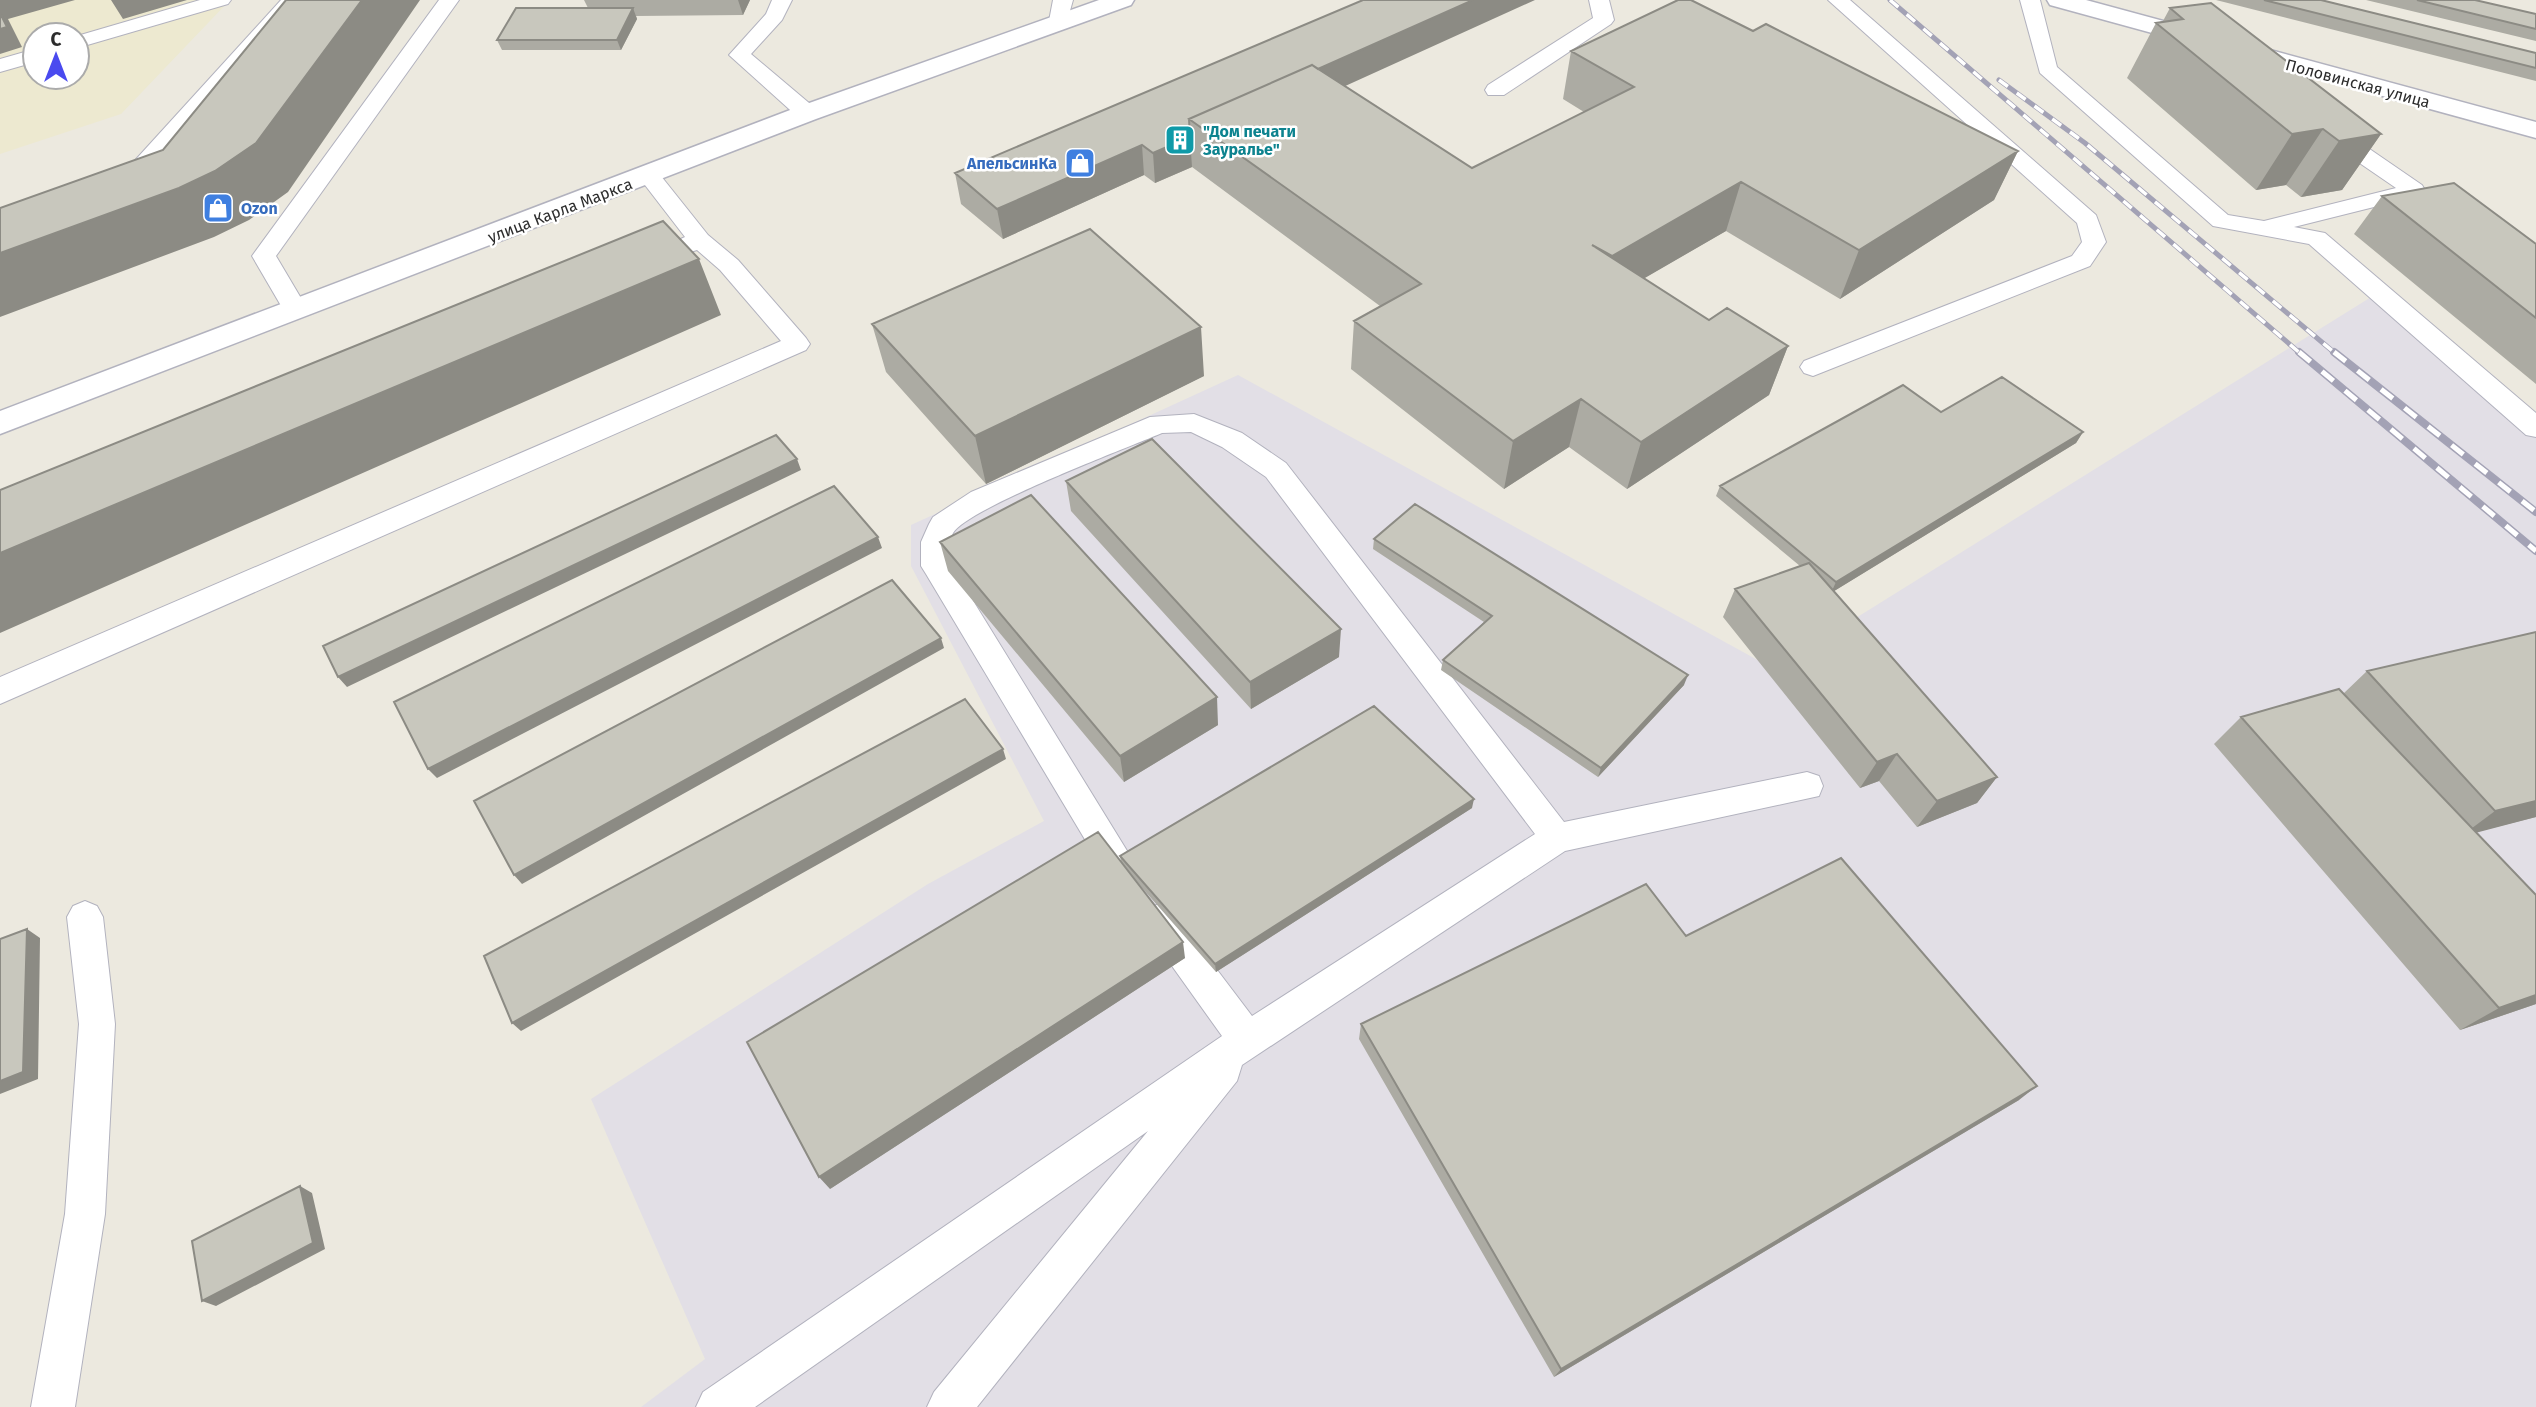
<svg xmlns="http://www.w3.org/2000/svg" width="2536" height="1407" viewBox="0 0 2536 1407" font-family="'Fira Sans',sans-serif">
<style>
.industrial{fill:#e2dfe6}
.education{fill:#ede9d0;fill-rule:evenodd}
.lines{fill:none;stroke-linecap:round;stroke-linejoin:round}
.lane-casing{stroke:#b2b2be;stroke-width:2}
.secondary-casing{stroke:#b2b2be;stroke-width:3}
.lane{fill:#fff;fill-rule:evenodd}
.secondary{fill:#fff;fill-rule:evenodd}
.rail-far1-casing{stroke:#a3a2b5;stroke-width:5}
.rail-casing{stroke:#a3a2b5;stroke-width:8}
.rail-far1{stroke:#fff;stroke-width:3.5;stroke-dasharray:11;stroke-linecap:butt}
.rail{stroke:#fff;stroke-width:5;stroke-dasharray:15;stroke-linecap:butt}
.wall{fill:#acaba3}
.shaded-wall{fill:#8c8b84}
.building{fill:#c8c7bd;stroke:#8c8b84;stroke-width:2}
.labels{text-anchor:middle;stroke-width:5;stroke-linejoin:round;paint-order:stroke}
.far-street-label{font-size:16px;fill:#2c2c2c;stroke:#fff}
.far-culture-label{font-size:16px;font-weight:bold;fill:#0d838f;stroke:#fff;text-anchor:start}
.far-shop-label{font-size:16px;font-weight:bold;fill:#366cbe;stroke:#fff;text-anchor:end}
</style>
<rect width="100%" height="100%" fill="#ece9df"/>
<path class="industrial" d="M2376,294L2536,438V1407H641L705,1359L591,1099L928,884L1044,821L911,566V525L1238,375L1774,669Z"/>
<path class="education" d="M0,0H230L121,114L0,154ZM35,35H77V77H35Z"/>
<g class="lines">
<g class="lane-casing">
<path id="lane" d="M200,0H231L228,4L77,48V36Z
M281,0H302L134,189H118L115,184L118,179Z
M439,0H459L276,256L308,310L305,316H287L252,256Z
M772,0H792L782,20L751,54L815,108L818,113L815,118H799L729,55L766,14Z
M1053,0H1073L1066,25H1052L1049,21Z
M1589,0H1609L1614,20L1611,24L1504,95H1488L1485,90L1488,85L1593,18Z
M1828,0H1850L2096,215L2106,242L2090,266L1813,376L1804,373L1800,367L1804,361L2072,256L2082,242L2077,223Z
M2020,0H2040L2057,67L2228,215L2264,221L2396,188L2323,138L2320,133L2323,128H2339L2422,185L2425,190L2422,195L2294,227L2325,233L2536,413V437L2526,435L2309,244L2213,226L2040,73Z
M35,49V62L0,72V59Z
M649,169L657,171L708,235L738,260L806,338L810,344L806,350L0,704V677L781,341L720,270L697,250L680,255L672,253L668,248L672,243L685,237L638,176Z
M1194,414L1242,433L1286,463L1564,822L1807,772L1819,776L1823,786L1819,796L1565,851L1242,1065L1237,1081L977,1407H927L934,1392L1148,1131L755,1407H696L703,1392L1222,1036L1147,931L1141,920L1147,909L1159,904L1171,909L1252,1016L1535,834L1266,477L1222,447L1191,432L1162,433C1127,448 968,508 953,533C948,543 950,554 951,565L1137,867L1132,878L1120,882L1108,878L926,574L921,566V542L929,524L933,517L971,492L1150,417Z
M85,901L97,906L103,917L115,1024L105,1214L75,1407H31L65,1214L79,1024L67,917L73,906Z"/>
</g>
<g class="secondary-casing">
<path id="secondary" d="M1099,0H1134L1131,5L816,119L0,434V411L798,107Z
M2047,0H2086L2536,122V138L2050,5Z"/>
</g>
<use href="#lane" class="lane"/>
<use href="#secondary" class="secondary"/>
<g class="rail-far1-casing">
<path id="rail-far1" d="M1890,0L2301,354
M1999,80L2085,143L2336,354"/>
</g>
<g class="rail-casing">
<path id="rail" d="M2299,352L2536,551
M2334,352L2536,512"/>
</g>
<use href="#rail-far1" class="rail-far1"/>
<use href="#rail" class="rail"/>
</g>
<path class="wall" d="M584,0H750L743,15L636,16L637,19L621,50H502L497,40L588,8Z
M1363,0L1345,86L1472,168L1584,112L1563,99L1571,51L1753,31L2018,151L1994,200L1840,299L1726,231L1644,278L1709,320L1788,346L1769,395L1627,489L1569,447L1504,489L1351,369L1354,321L1380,306L1192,167L1155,183L1144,175L1003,239L961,204L955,173Z
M2216,0H2321L2536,53V81Z
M2366,0H2475L2536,14V41Z
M2170,8L2381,134L2342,190L2301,197L2286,185L2256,190L2127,78L2156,23L2163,21Z
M2382,196L2536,244V384L2354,234Z
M872,324L1204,376L986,484L886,372Z
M2083,432L2076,443L1834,591L1997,777L1977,803L1917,827L1879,781L1860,788L1723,617L1735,589L1800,566L1716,496L1720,486Z
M1066,481L1339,657L1251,709L1071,511Z
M1374,539L1684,685L1598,777L1441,670L1443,660L1484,622L1373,549Z
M940,542L1218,725L1124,782L948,571Z
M2536,632V817L2476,832L2536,1004L2460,1030L2214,744L2241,717L2343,694L2367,671Z
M1472,808L1216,972L1136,881L1185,958L830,1189L1121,862L1120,856Z
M1361,1024L2019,1100L1554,1377L1359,1039Z"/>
<path class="shaded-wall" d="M0,0H75L8,19L22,47L0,54Z
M111,0H187L123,19Z
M362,0H420L288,192L249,220L214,237L0,317V253L256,143Z
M738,0H750L743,15Z
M1473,0H1535L1321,97L1312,71Z
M633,8L637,19L621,50L617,40Z
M2323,129L2286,185L2256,190L2292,134Z
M2381,134L2342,190L2301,197L2339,141Z
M1190,137L1192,167L1155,183L1153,153Z
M1142,145L1144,175L1003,239L997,209Z
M2018,151L1994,200L1840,299L1859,250Z
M1741,182L1726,231L1600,304L1612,256Z
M699,259L721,315L0,633V553Z
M1201,327L1204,376L986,484L975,436Z
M1788,346L1769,395L1627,489L1641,442Z
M1581,399L1569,447L1504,489L1513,441Z
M2083,432L2076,443L1831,593L1836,582Z
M797,459L801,470L347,687L338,677Z
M878,537L882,548L437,778L428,769Z
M1341,629L1339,657L1251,709L1250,682Z
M941,638L944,648L522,884L514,875Z
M1688,675L1684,685L1598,777L1601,768Z
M1217,697L1218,725L1124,782L1120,756Z
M1003,749L1006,759L521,1031L512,1023Z
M1897,754L1879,781L1860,788L1877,762Z
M1997,777L1977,803L1917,827L1937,801Z
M1474,799L1472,808L1216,972L1215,964Z
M2536,801V817L2460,837L2495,811Z
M27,929L40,938L38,1079L0,1094V1081Z
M1183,942L1185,958L830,1189L819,1177Z
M2536,995V1004L2460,1030L2499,1008Z
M2037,1086L2019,1100L1554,1377L1561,1369Z
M300,1186L312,1193L325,1249L216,1306L202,1301Z"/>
<path class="building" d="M286,0H362L256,143L215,171L179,188L0,253V208L163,150Z
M1363,0H1473L1318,69L1312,65L1189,119L1190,137L1153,153L1142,145L997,209L955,173Z
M1678,0H1691L1753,31L1766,24L2018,151L1859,250L1741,182L1612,256L1592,245L1709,320L1727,308L1788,346L1641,442L1581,399L1513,441L1354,321L1421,284L1189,119L1312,65L1472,168L1634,87L1571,51Z
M2264,0H2321L2536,53V68Z
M2417,0H2475L2536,14V29Z
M2211,3L2381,134L2339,141L2323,129L2292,134L2156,23L2183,19L2170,8Z
M516,8H633L617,40H497Z
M0,13L7,27L0,29Z
M2454,183L2536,244V318L2382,196Z
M663,221L699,259L0,553V490Z
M1090,229L1201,327L975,436L872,324Z
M2002,377L2083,432L1836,582L1720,486L1903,385L1941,412Z
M776,435L797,459L338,677L323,646Z
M1152,439L1341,629L1250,682L1066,481Z
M834,486L878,537L428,769L394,702Z
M1031,495L1217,697L1120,756L940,542Z
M1415,504L1688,675L1601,768L1443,660L1492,616L1374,539Z
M1809,563L1997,777L1937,801L1897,754L1877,762L1735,589Z
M892,580L941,638L514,875L474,801Z
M2536,632V801L2495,811L2367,671Z
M2339,689L2536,895V995L2499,1008L2241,717Z
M965,699L1003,749L512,1023L484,956Z
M1374,706L1474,799L1215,964L1120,856Z
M1098,832L1183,942L819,1177L747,1042Z
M1841,858L2037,1086L1561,1369L1361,1024L1646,884L1686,936Z
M27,929L23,1072L0,1081V939Z
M300,1186L313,1243L202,1301L192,1241Z"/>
<defs>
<g id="building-square" transform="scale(1.575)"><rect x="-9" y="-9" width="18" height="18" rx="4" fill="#0f9aa8" stroke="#fff"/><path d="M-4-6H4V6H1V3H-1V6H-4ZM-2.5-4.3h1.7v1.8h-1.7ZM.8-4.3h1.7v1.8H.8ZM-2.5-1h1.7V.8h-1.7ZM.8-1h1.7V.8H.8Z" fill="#fff"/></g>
<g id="shop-square" transform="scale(1.575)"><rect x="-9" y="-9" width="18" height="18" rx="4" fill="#3f7fe0" stroke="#fff"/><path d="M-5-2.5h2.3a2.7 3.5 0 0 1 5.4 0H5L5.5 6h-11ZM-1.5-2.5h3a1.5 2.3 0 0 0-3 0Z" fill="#fff"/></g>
</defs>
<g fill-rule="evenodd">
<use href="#building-square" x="1180" y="140"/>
<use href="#shop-square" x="1080" y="163"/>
<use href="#shop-square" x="218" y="208"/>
</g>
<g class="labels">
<g class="far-street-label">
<text transform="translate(2358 83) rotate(15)" y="6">Половинская улица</text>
<text transform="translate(560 210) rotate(-21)" y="6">улица Карла Маркса</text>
</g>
<g class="far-culture-label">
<text x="1203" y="137">"Дом печати<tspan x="1203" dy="18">Зауралье"</tspan></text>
</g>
<g class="far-shop-label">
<text x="1057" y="169">АпельсинКа</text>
<text x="241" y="214" text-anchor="start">Ozon</text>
</g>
</g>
<g transform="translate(56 56)"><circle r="33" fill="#ffffff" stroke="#ababab" stroke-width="2"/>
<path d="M0-5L12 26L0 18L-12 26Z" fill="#4a4aef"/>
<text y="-10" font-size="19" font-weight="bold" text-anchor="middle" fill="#2c2c2c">С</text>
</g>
</svg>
